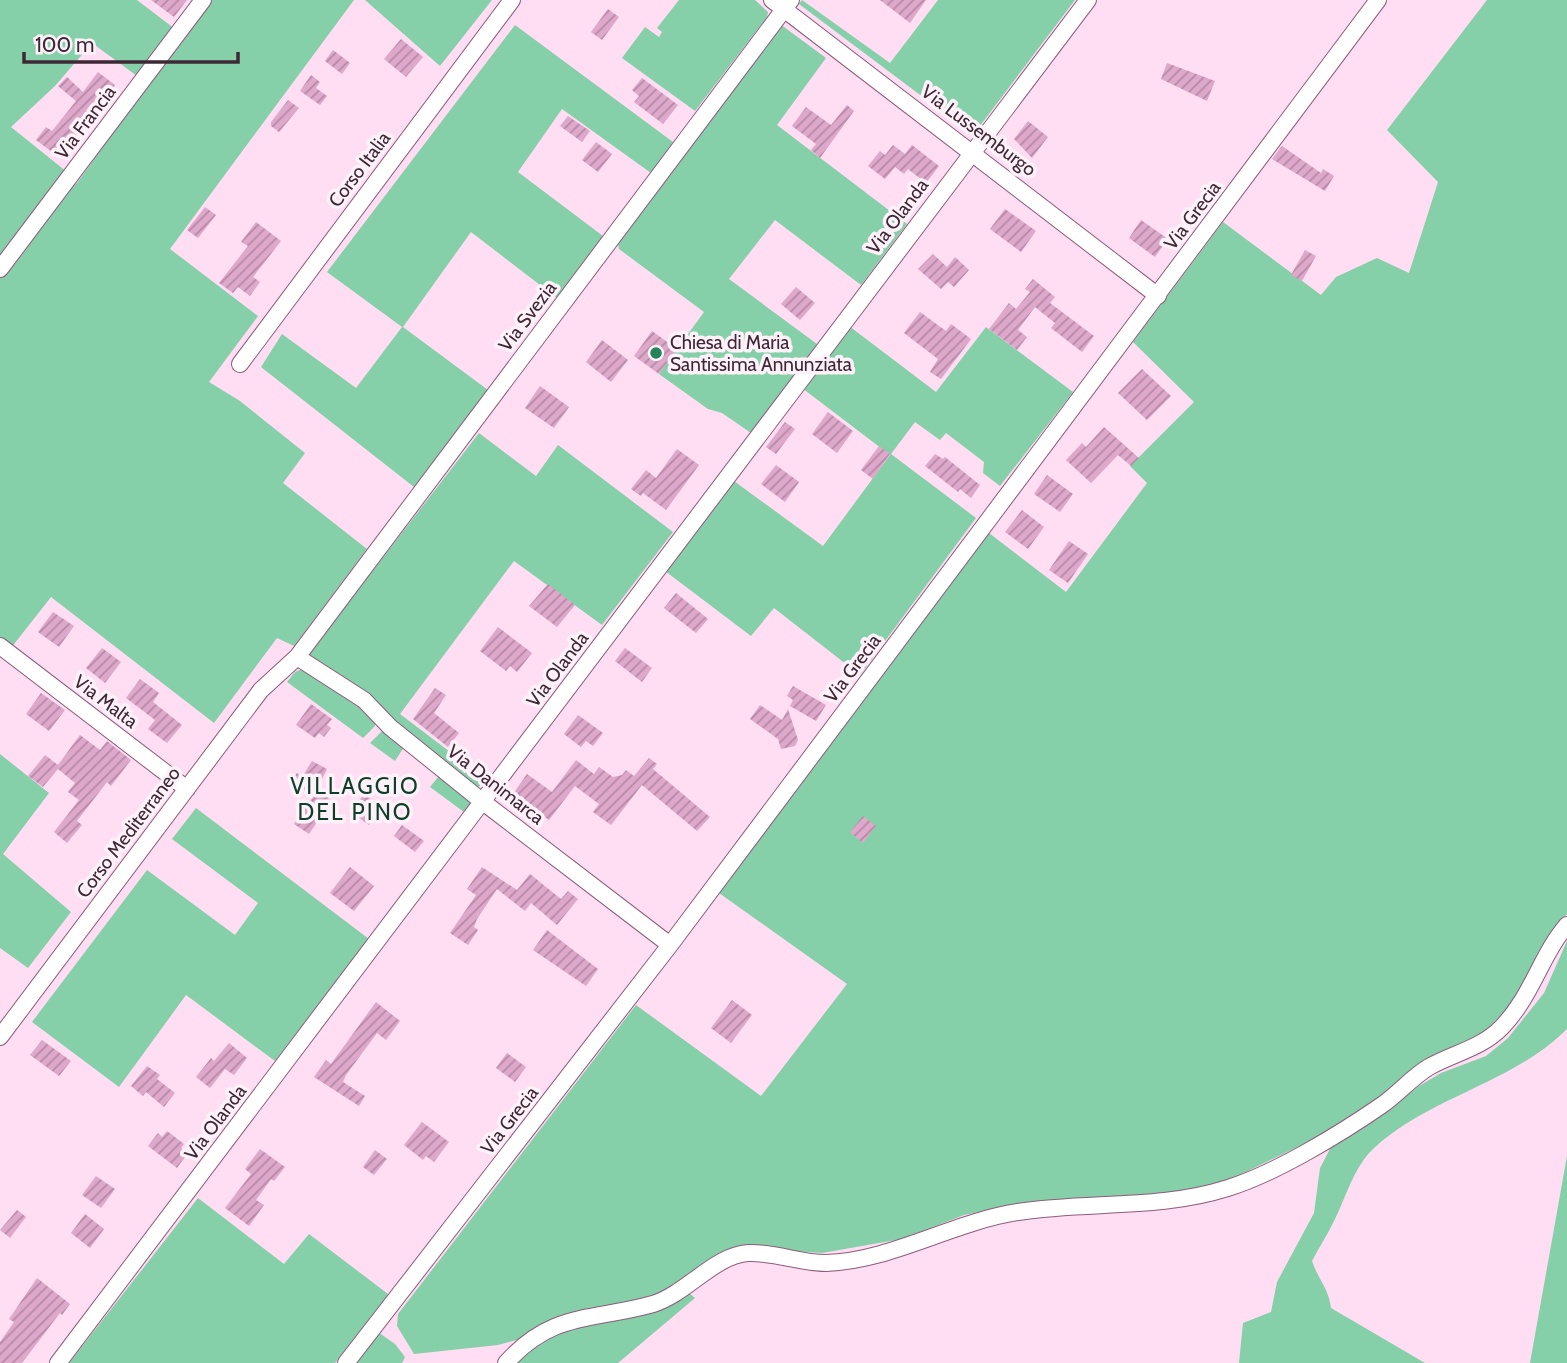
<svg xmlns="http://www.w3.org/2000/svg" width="1567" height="1363" viewBox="0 0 1567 1363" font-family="Cabin,sans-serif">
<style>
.grass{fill:#85cfa9}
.building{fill:url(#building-hatch)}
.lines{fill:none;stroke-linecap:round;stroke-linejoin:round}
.minor-casing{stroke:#8d5c7c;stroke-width:18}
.minor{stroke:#fff;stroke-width:16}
.poi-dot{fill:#23835b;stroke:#fdf2f9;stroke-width:2.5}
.labels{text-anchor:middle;stroke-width:7;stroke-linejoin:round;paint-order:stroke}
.street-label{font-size:19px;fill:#3e2836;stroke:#fdf2f9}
.poi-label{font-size:19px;fill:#3e2836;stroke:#fdf2f9;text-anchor:start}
.quarter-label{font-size:23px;letter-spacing:2px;fill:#103d29;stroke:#fdf2f9}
</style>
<defs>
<pattern id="building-hatch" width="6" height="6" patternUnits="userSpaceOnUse" patternTransform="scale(1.75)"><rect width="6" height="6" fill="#dea8ca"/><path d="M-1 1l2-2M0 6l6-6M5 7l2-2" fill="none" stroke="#b589a5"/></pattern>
</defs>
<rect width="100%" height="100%" fill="#ffddf2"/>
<path class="grass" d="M0,0H137L175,29L137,76L92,43L55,86L11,127L67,172L0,261Z
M211,0H354L170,249L258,316L209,382L240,401L305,453L283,483L367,549L294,646L277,638L214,723L51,597L11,648L0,639V277L66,192L77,183L110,137L109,131Z
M365,0H492L440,66Z
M679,0H755L768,12L767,17L695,111L622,58L645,27L659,37L662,32L657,28Z
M802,0L890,63L938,0H1075L976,131H968L799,4Z
M1487,0H1567V914L1554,929L1521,994L1482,1035L1318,1137L1231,1179L1177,1194L1020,1204L964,1215L902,1239L822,1253L748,1248L710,1263L658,1294L618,1307L561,1315L524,1338L498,1345L414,1354L397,1326L398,1314L636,1005L761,1096L847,984L719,893L989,533L1066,592L1147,483L1130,466L1194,402L1133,342L1223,222L1321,295L1336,277L1377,258L1409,273L1438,182L1387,130Z
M780,24L826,58L777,125L907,224L861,285L775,220L729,279L817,344L751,433L722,413L708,409L659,374L704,312L619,249L618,244Z
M515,25L673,142L651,173L562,109L518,172L603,236L557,298L471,232L403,327L488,390L414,487L261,367L282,334L356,388L402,327L327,272Z
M849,326L936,392L986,327L1073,392L1000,486L983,473L984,462L946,433L940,440L915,422L891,454L976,518L860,675L774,608L751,636L665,571L734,481L823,546L890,455L802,388Z
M479,433L536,476L558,445L673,532L602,625L514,561L400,714L487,780L476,789L307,656Z
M302,669L341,688L375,722V726L363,738L287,682L295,672Z
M383,730L404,747L395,761L370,743Z
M0,754L49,793L3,854L71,912L28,968L0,948Z
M439,776L469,799L471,804L464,812L430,787Z
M196,808L369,939L275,1061L186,995L119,1087L32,1022L147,870L235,935L258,903L172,839Z
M1567,941V1029C1512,1084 1430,1096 1373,1149C1354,1167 1346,1197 1335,1219C1328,1234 1319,1247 1312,1261C1318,1279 1329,1289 1331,1308L1425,1363H1239L1243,1323L1271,1312L1277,1282L1314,1213L1320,1168L1332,1145L1379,1116L1419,1086L1441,1073L1486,1056L1508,1038L1544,993Z
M1567,1156V1363H1530Z
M198,1198L284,1264L309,1234L392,1297L335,1363H69Z
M689,1293L695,1298L618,1363H516C555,1315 632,1308 689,1293Z
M378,1332L395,1344L405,1357L402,1363H355Z"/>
<path class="building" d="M151,0H187L174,17Z
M880,0H926L910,23Z
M608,9L619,17L602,40L591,32Z
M401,39L423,57L406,77L384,59Z
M333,50L350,63L342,74L325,61Z
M1167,63L1215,81L1207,101L1161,79Z
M98,72L115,85L108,95L111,97L59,157L36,140L46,127L52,131L76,101L58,86L67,77L83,92Z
M311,75L320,82L316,88L327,96L320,105L300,91Z
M642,78L678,105L663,124L634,102L639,96L632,90Z
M288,100L299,108L279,132L271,126V122Z
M847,105L854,111L820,158L811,150L816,144L792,126L806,107L831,125Z
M568,116L590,131L582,142L560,126Z
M1028,121L1048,137L1032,158L1014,139Z
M596,142L612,154L598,172L582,160Z
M893,145L905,154L912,145L939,166L926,183L908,169L904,174L895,167L885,179L868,166L880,151L885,155Z
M1282,146L1321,173L1323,169L1334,176L1325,191L1272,159Z
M205,207L216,215L198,238L187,230Z
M1005,209L1036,231L1021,252L990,229Z
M1141,220L1168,239L1155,257L1129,238Z
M256,222L281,241L253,277L260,282L250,296L238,287L233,293L219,283L248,246L241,242Z
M1305,250L1316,256L1302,281L1291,275Z
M933,254L947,267L955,257L969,270L954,287L948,282L941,289L918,269Z
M1033,279L1055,297L1050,303L1094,336L1082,352L1051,328L1055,323L1035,307L1018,330L1027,337L1017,350L989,329L1009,303L1016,309L1030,292L1025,289Z
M796,287L815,303L800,320L781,304Z
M920,312L946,331L951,324L971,339L941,379L930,372L938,359L904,333Z
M652,331L677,349L659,374L634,356Z
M602,340L628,360L611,382L586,362Z
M1142,369L1171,396L1147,420L1118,393Z
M540,386L569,407L554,428L525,408Z
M828,412L853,431L837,453L812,434Z
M785,422L795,429L776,454L766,447Z
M1104,427L1139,458L1131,466L1118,455L1091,483L1066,460L1082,443L1086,447Z
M879,446L890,454L873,479L861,470Z
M677,449L699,465L666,510L643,493L641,496L631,489L646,470L656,478Z
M935,454L943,459L945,457L980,485L971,498L960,489L958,492L925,466Z
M776,465L799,482L785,502L761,484Z
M1047,475L1073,494L1060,512L1034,494Z
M1022,510L1044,527L1028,549L1005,532Z
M1069,541L1088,554L1068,583L1049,570Z
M548,584L575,605L557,627L529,606Z
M676,593L708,619L696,633L664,608Z
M53,612L74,626L59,647L38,632Z
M498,627L532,653L517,672L510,666L506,671L480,651Z
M102,648L121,662L105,683L86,668Z
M625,648L652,668L642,682L615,661Z
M140,679L159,693L153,702L182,725L167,743L148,729L155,720L126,698Z
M793,686L826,705L816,721L790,706L793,700L787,696Z
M435,688L446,695L434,713L459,733L448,747L413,719Z
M41,693L65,710L49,731L26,714Z
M311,704L332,719L327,725L331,728L324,737L319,733L315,738L296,725Z
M760,705L782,720L788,709L798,740L795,746L781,749L778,739L750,719Z
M578,715L603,733L593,746L586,741L581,747L564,734Z
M80,735L100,750L107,741L131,760L111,786L107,782L77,821L82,825L67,843L54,832L79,800L68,792L75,783L58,769L43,787L28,776L45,755L58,765Z
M649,758L657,764L653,769L710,817L697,831L642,785L611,825L593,812L599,804L575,786L549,820L513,794L527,774L552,792L576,760L594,774L599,767L613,777L622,775L626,770L634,776Z
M312,761L327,769L318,787L330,795L328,798L331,801L309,834L294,824L313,797L292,780L297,773L302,777Z
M364,794L382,808L369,825L351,812Z
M863,816L876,826L863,843L850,832Z
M402,825L424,841L415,852L394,836Z
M350,867L374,886L354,911L330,893Z
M482,867L517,890L530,874L561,899L568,891L578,899L557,925L531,903L525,911L497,889L477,919L474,927L478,930L468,945L450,933L476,895L467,889Z
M547,930L598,969L586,986L533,950Z
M732,1000L752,1015L731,1043L711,1028Z
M376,1002L400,1021L386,1040L377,1033L346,1075L343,1082L365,1096L359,1106L314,1077L326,1060L331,1064Z
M42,1040L71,1061L59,1076L30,1055Z
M229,1043L247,1058L234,1075L225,1069L210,1088L196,1077L211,1058L214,1061Z
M507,1053L526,1067L515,1082L496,1068Z
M147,1066L160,1075L157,1079L175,1093L164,1107L146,1092L143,1096L131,1086Z
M422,1122L449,1142L434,1162L426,1156L423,1160L404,1145Z
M167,1131L184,1144L181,1148L188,1153L177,1168L148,1146L158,1133L162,1137Z
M260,1149L285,1167L274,1181L271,1179L256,1200L264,1205L249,1226L225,1208L251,1174L245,1169Z
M375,1150L387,1159L374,1175L363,1167Z
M96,1176L115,1189L101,1208L82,1195Z
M17,1210L26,1217L10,1238L0,1230Z
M85,1214L104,1229L90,1248L71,1233Z
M37,1278L70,1304L62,1315L60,1313L22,1363H0V1342L14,1322L9,1319Z"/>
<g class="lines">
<g class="minor-casing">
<path id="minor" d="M772,0L1158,296
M0,269L203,0
M240,364L512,0
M0,646L187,789
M297,657L364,700L390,727L483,802L670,945
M0,1037L261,690L297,657L791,0
M58,1363L1088,0
M346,1363L670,945L1378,0
M506,1363C552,1311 593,1321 653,1304C686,1294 715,1255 748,1253C774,1252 800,1263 826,1263C891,1261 953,1222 1018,1212C1088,1201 1159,1210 1228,1188C1276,1173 1340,1134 1382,1105C1398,1094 1412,1077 1429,1067C1454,1053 1482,1048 1502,1027C1532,996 1541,955 1567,925"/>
</g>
<use href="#minor" class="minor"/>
</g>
<circle class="poi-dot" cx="656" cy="353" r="7"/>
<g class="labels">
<g class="street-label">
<text transform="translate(85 122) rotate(-53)" y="7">Via Francia</text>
<text transform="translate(979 130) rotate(37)" y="7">Via Lussemburgo</text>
<text transform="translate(359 169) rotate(-53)" y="7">Corso Italia</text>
<text transform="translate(1192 215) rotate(-53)" y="7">Via Grecia</text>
<text transform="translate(897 216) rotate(-53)" y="7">Via Olanda</text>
<text transform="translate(527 316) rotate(-53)" y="7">Via Svezia</text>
<text transform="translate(852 668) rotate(-53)" y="7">Via Grecia</text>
<text transform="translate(557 669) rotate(-53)" y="7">Via Olanda</text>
<text transform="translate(106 701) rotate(37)" y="7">Via Malta</text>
<text transform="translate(496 784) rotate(38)" y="7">Via Danimarca</text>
<text transform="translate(128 832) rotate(-53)" y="7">Corso Mediterraneo</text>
<text transform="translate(509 1120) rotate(-52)" y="7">Via Grecia</text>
<text transform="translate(215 1122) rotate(-53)" y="7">Via Olanda</text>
</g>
<g class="poi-label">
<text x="670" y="349">Chiesa di Maria<tspan x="670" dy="22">Santissima Annunziata</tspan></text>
</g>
<g class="quarter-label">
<text x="355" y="794">VILLAGGIO<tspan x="355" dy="26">DEL PINO</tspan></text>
</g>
</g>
<path d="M24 52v10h214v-10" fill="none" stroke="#3e2836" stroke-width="3.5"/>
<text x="35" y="52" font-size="21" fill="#3e2836" stroke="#fdf2f9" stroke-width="5" paint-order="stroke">100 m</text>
</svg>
